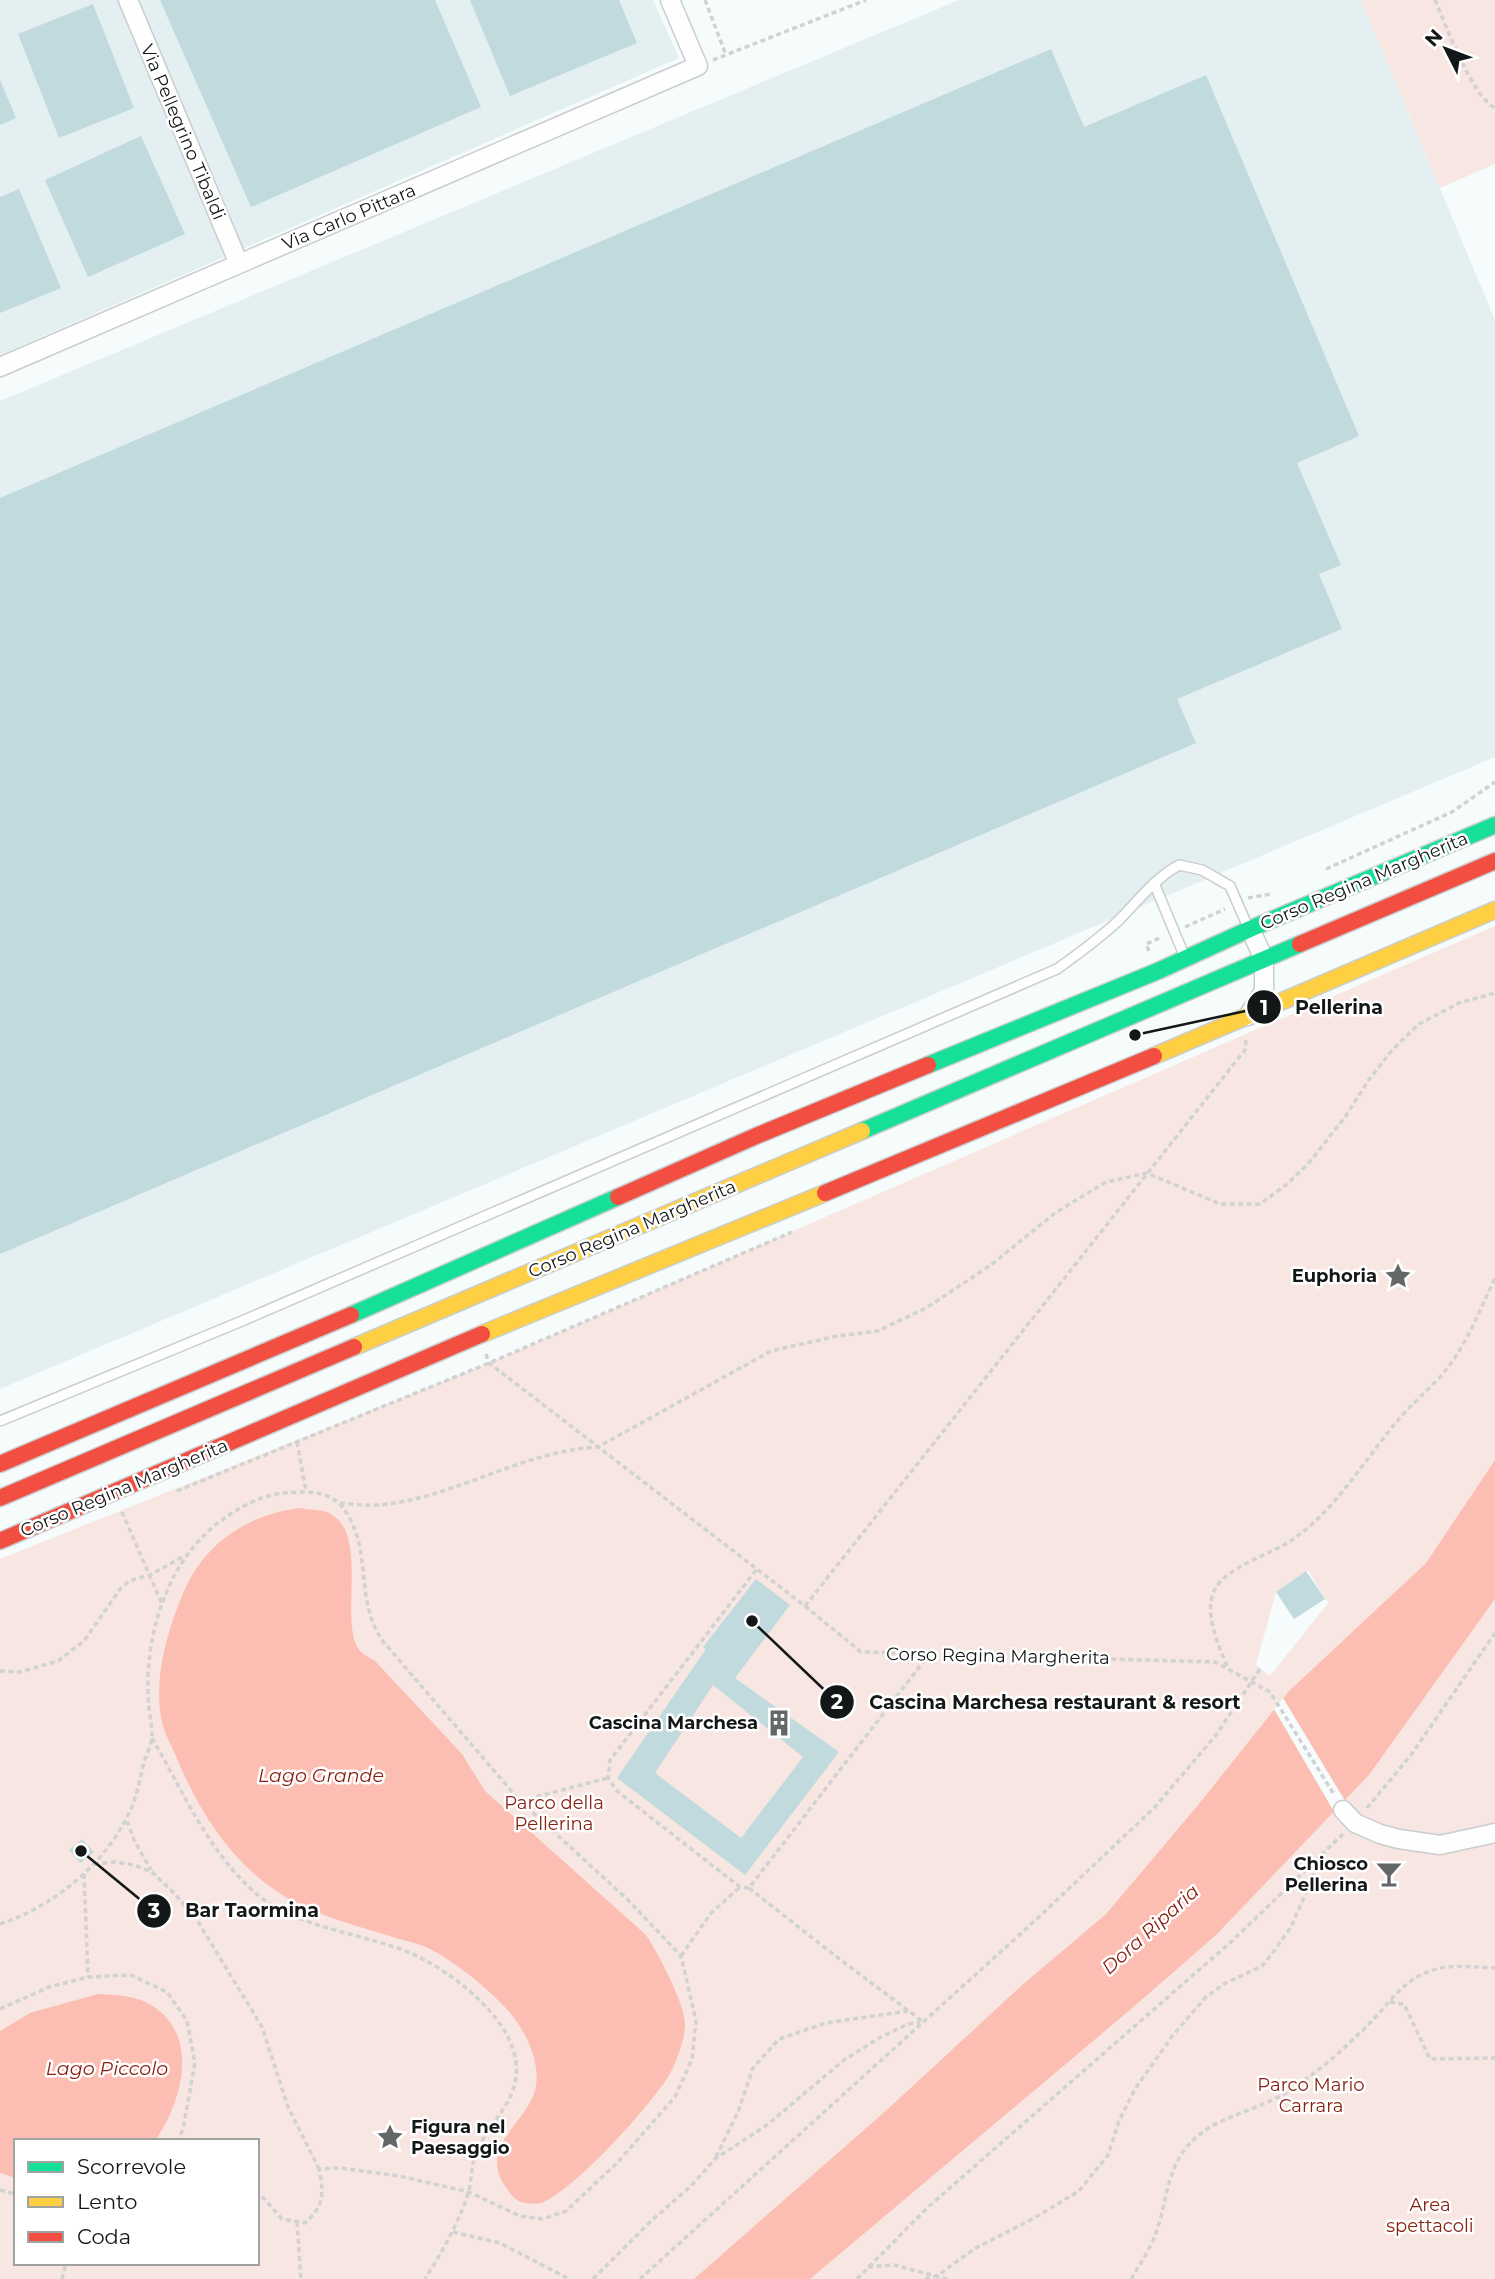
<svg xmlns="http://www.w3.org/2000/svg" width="1495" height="2279" viewBox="0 0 1495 2279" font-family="Montserrat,sans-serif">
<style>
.built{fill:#e3eff1}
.green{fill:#f7e6e1;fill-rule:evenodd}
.water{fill:#fcbeb2}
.pier{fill:#f6fbfb}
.building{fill:#c1dade;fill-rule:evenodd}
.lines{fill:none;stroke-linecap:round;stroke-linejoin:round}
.lane-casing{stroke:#c9cdcd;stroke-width:12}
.street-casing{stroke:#c9cdcd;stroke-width:21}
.fast-casing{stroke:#c9cdcd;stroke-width:19}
.slow-casing{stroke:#c9cdcd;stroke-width:19}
.jam-casing{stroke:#c9cdcd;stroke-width:19}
.path{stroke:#d1d2d2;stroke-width:3.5;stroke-dasharray:5 3.5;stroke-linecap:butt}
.lane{stroke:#fefefe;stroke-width:9}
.street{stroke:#fefefe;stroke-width:18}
.fast{stroke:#16e098;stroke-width:16}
.slow{stroke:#ffcf43;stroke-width:16}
.jam{stroke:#f24e42;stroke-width:16}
.labels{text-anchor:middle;stroke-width:5;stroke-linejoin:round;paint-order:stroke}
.street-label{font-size:18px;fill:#141717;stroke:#fff}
.poi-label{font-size:18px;font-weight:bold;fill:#141717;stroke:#fff;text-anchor:end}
.park-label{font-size:18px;fill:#872111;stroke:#fff}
.water-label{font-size:19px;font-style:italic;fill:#861f0f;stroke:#fff}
.leader{fill:none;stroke:#141717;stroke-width:2.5}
.callout-dot{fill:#141717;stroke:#fff;stroke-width:2.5}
.mark-label{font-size:21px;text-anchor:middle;font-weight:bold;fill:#fff}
.callout-label{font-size:19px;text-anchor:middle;font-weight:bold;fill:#141717;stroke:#fff;stroke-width:5;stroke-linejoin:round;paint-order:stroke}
</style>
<rect width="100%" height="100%" fill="#f6fbfb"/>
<path class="built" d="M0,0H653L679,58L0,355Z
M959,0H1361L1495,320V757L0,1389V401Z"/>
<path class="green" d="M1361,0H1495V164L1440,188Z
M1495,926V1460L1426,1563L1289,1691L1198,1805L1106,1914L1022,1985L890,2107L694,2279H0V1559L489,1363ZM1308,1570L1325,1599L1329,1602L1270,1676L1256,1665L1276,1592ZM16,2141H257V2263H16Z
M1495,1599V2279H810L1123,2016L1215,1935L1369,1775Z"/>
<path class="water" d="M1495,1460V1599L1369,1775L1215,1936L1123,2016L810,2279H694L890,2107L1022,1985L1106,1914L1198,1805L1289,1691L1426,1563Z
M299,1508C308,1510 318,1509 326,1512C371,1528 339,1618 358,1648C361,1654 369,1657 375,1661L462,1754L485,1791L646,1935C658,1954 686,2004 685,2026C684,2042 676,2064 668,2077C649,2107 574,2191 541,2203C536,2204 526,2204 521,2202C513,2199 508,2190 503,2183C482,2147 522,2125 534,2094C543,2068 528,2035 511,2014C493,1992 453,1960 428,1948C418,1943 406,1941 396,1938C362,1927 327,1919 295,1902C237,1872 200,1815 176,1756C171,1744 163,1731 161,1718C154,1675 168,1628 185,1589C207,1541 249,1515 299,1508Z
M98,1994C116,1995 135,1995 151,2005C201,2035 182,2102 155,2141H16V2178L0,2173V2031L30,2013Z"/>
<path class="pier" d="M1283,1698L1347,1804L1336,1815L1274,1709Z"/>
<path class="building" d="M160,0H435L481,107L251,207Z
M470,0H619L637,43L510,96Z
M93,4L134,108L59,138L18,34Z
M1051,49L1084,127L1206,75L1359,436L1297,463L1341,565L1319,574L1342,629L1177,699L1196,743L0,1254V498Z
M0,80L16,118L0,125Z
M141,136L185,234L88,277L45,180Z
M19,189L61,288L0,313V197Z
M1306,1571L1325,1599L1294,1619L1276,1592Z
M756,1579L790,1605L735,1678L839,1752L745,1875L617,1778L706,1649L703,1647ZM713,1685L803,1757L741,1838L655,1773Z
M82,1839L94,1852L80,1863L69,1850Z"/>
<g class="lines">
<g class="lane-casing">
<path id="lane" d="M1154,883L1184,955
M0,1421L242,1321L1057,969C1078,954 1099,939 1118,921C1138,901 1154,879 1179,865L1202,870L1230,886L1247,925"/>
</g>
<g class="street-casing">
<path id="street" d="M128,0L239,264
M0,367L698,66L670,0
M1248,1016L1264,991V959L1250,929
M1343,1810L1355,1823L1380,1834L1399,1839L1440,1845L1495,1833"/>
</g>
<g class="fast-casing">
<path id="fast" d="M928,1065L1158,971L1250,929L1495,825
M862,1131L1300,944
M351,1315L618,1197"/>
</g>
<g class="slow-casing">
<path id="slow" d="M1154,1056L1495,910
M482,1334L825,1193
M354,1347L862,1131"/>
</g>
<g class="jam-casing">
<path id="jam" d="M1300,944L1495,861
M825,1193L1154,1056
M618,1197L756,1136L928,1065
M0,1464L351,1315
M0,1498L354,1347
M0,1541L482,1334"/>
</g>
<path class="path" d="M705,0L726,55
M1435,0C1447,27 1471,95 1495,108
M713,60L866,0
M1326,869L1452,812L1495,782
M1248,898L1271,894
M1185,927L1225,909
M1149,951L1146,944L1162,937
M486,1354L489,1363L805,1606L861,1652L1215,1662L1270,1692L1335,1796
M297,1442L306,1491
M177,1491L489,1363L792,1232
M340,1503C352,1504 366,1506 378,1505C453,1499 521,1451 598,1447L771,1351L837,1336L878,1331L926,1308L991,1265L1055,1213L1106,1182L1147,1173L1220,1204H1260L1286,1185L1308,1164L1345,1117L1368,1081L1393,1049L1419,1024L1459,1003L1495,993
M122,1512L162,1604
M756,1570L610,1760L608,1778L617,1791L740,1887L749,1888L930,1653
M805,1606L1245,1050L1246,1040
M1227,1666C1218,1644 1203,1612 1215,1589C1229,1565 1273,1554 1295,1538C1334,1510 1360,1467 1390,1430C1405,1410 1424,1394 1441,1376C1466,1347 1479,1312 1495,1278
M0,1671L20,1672L58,1661L84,1641L120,1589L129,1581L150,1575L184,1556
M152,1738C184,1793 209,1854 259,1896C299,1928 361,1933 408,1952C451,1970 523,2024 516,2077C513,2104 487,2128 476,2152C471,2165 472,2180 468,2194C458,2224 442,2252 425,2279
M520,1801L608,1778
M1367,1808L1411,1755L1495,1633
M127,1821L134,1840L151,1870
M94,1864L115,1862L134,1865L152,1872L173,1892L197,1920L262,2027L288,2107L319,2169
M84,1874L88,1977
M749,1888L829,1951L922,2021
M0,1924C52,1907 102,1867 127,1817C137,1799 139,1782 144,1762C147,1754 151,1745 152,1736C152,1723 148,1708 148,1694C146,1630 169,1558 222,1520C240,1507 261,1495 284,1493C307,1491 333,1490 346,1512C367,1544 360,1580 370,1614C372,1623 377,1631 381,1639L520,1801L627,1899L681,1956L696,2021L692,2059L675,2097L617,2163L566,2211L543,2219L520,2216L469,2192L399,2176L340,2168L319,2169C324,2194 324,2206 305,2223L282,2219L257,2191
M681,1956L711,1913L740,1887
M1390,2002L1404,2004L1430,2059L1495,2058
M0,2009L49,1987L88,1977L131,1975L167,1992L187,2021L195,2063L183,2129L178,2141
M716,2157L738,2112L753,2068L779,2039L826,2023L908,2011
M0,2190L16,2194
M297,2222L301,2279
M453,2232L500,2243L569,2279
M868,2267L894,2265L947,2279
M62,2279L66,2263
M593,2279L650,2222L691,2186L715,2159L767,2125L844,2060L879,2038L908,2024L920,2022
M640,2279L1039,1917L1154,1808L1216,1735L1260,1669
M857,2279L927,2208L1232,1941L1343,1834
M925,2279L937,2276L974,2249L1034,2218L1079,2191L1108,2155L1119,2121L1135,2089L1173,2035L1206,1997L1224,1984L1262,1966L1274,1951L1291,1927L1315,1872L1317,1858
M1131,2279C1141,2263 1152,2246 1158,2227C1166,2202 1167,2175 1183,2152C1208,2116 1252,2114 1287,2092C1316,2074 1344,2049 1368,2025C1384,2009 1398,1988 1417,1977C1442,1962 1468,1967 1495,1968"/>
<use href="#lane" class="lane"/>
<use href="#street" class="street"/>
<use href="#fast" class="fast"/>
<use href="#slow" class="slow"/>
<use href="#jam" class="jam"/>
</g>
<defs>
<g id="sight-bare" transform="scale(2.1)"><path d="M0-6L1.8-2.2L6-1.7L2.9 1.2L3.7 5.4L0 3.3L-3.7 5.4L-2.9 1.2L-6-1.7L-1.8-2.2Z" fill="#636767" stroke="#fff" stroke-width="2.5" paint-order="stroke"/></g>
<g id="building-bare" transform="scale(2.1)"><path d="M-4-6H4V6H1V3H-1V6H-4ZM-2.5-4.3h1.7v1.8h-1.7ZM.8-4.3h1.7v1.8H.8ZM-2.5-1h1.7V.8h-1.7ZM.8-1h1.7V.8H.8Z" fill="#636767" stroke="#fff" stroke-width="2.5" paint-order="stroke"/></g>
<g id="bar-bare" transform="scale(2.1)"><path d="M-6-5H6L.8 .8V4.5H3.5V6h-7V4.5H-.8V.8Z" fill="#636767" stroke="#fff" stroke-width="2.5" paint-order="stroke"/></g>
</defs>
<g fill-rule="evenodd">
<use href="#sight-bare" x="1398" y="1276"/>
<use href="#building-bare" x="779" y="1723"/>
<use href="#bar-bare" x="1389" y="1874"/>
<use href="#sight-bare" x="390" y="2137"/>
</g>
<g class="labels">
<g class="street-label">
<text transform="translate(183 132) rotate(67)" y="6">Via Pellegrino Tibaldi</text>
<text transform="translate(349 217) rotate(-23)" y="6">Via Carlo Pittara</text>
<text transform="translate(1364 881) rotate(-23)" y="6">Corso Regina Margherita</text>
<text transform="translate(632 1229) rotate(-23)" y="6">Corso Regina Margherita</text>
<text transform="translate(124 1488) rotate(-23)" y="6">Corso Regina Margherita</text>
<text transform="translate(998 1656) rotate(1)" y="6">Corso Regina Margherita</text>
</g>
<g class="poi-label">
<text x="1377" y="1282">Euphoria</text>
<text x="758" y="1729">Cascina Marchesa</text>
<text x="1368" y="1870">Chiosco<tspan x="1368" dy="21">Pellerina</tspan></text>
<text x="411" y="2133" text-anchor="start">Figura nel<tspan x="411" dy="21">Paesaggio</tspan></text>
</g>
<g class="park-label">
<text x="554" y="1809">Parco della<tspan x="554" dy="21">Pellerina</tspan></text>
<text x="1311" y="2091">Parco Mario<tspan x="1311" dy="21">Carrara</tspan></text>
<text x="1430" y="2211">Area<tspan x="1430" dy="21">spettacoli</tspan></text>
</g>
<g class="water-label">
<text x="321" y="1782">Lago Grande</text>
<text transform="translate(1150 1929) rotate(-42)" y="7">Dora Riparia</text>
<text x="107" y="2075">Lago Piccolo</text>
</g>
</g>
<path class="leader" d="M1135 1035L1264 1007M752 1621L837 1702M81 1851L154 1911"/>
<g class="callout-dot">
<circle cx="1135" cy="1035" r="7"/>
<circle cx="752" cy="1621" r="7"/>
<circle cx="81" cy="1851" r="7"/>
<circle cx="1264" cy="1007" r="18"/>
<circle cx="837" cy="1702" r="18"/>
<circle cx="154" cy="1911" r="18"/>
</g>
<g class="mark-label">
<text x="1264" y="1015">1</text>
<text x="837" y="1709">2</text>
<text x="154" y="1918">3</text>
</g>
<g class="callout-label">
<text x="1339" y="1014">Pellerina</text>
<text x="1055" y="1709">Cascina Marchesa restaurant &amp; resort</text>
<text x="252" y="1917">Bar Taormina</text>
</g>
<rect x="14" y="2139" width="245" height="126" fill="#ffffff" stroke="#a1a2a2" stroke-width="2"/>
<rect x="28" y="2162" width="35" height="10" fill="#16e098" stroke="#a1a2a2" stroke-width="2"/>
<text x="77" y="2174" font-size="21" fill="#141717">Scorrevole</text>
<rect x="28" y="2197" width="35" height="10" fill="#ffcf43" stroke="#a1a2a2" stroke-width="2"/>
<text x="77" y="2209" font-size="21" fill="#141717">Lento</text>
<rect x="28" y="2232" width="35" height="10" fill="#f24e42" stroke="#a1a2a2" stroke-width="2"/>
<text x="77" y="2244" font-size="21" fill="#141717">Coda</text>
<g transform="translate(1446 49) rotate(312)" stroke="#ffffff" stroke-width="5" paint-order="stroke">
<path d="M0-5L12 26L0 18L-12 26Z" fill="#141717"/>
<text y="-10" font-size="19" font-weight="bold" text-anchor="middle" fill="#141717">N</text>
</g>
</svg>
